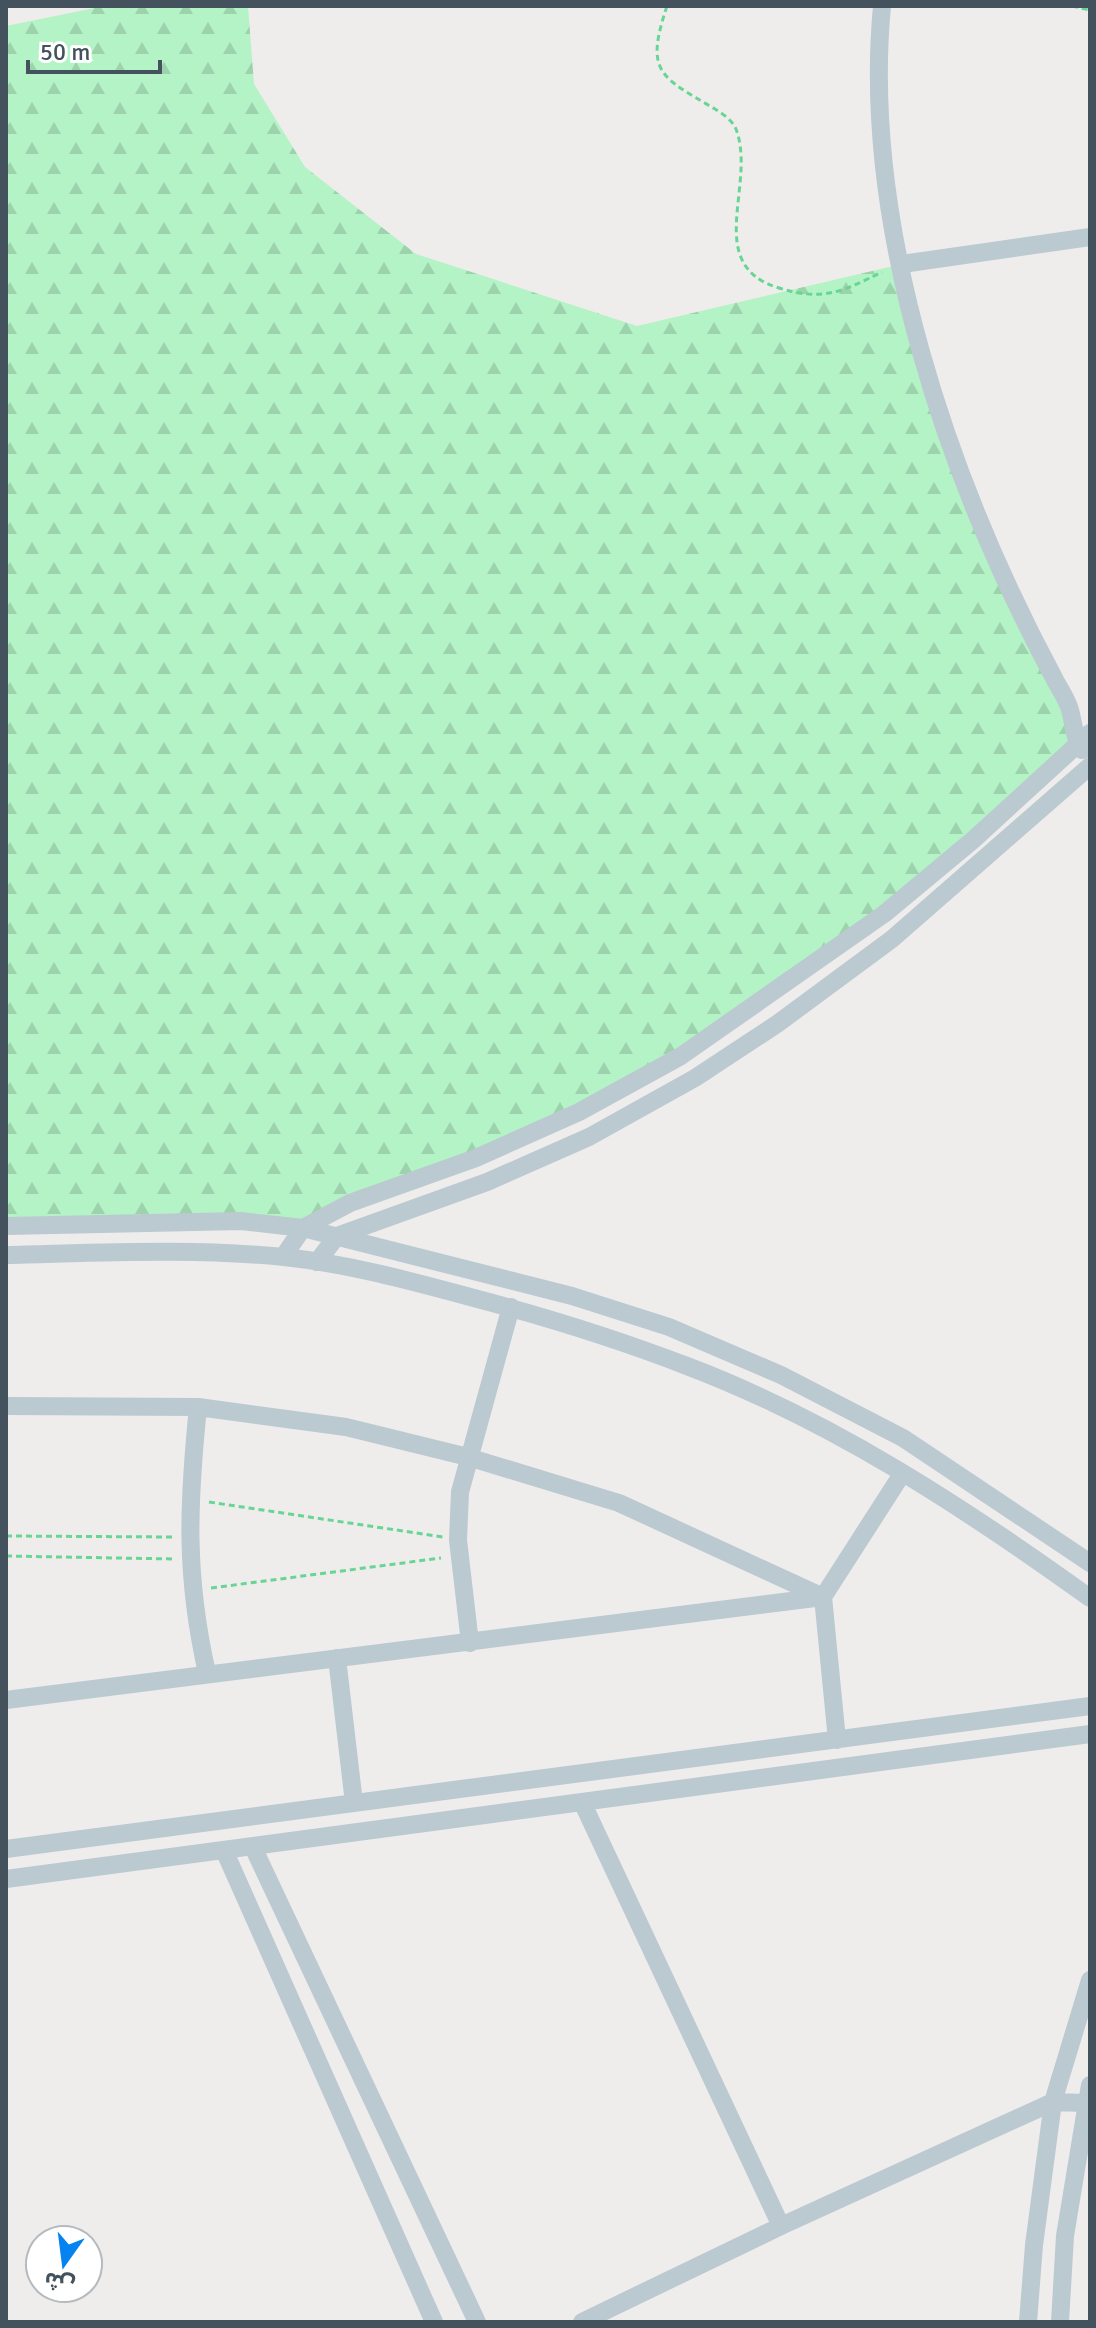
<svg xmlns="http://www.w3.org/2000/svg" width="1096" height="2328" viewBox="0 0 1096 2328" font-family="Signika,'Noto Sans Arabic',sans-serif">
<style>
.forest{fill:url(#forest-firs)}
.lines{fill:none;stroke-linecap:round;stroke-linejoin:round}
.path{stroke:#69d595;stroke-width:3;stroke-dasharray:6 4;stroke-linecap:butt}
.minor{stroke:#bbc9d1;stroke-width:18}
</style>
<defs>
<pattern id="forest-firs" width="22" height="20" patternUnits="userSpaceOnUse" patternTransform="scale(2)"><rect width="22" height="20" fill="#b4f3c6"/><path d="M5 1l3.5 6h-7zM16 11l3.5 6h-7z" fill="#9cd2ac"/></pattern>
</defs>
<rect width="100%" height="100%" fill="#efecec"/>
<path class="forest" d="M104,6H248L254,84L305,167L416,254L637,326L902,264L926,363L1077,744L973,840L681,1056L303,1228L6,1226V26Z"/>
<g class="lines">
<path class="path" d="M667,6C645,72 659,76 715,109C723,114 732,120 736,129C757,185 702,265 779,288C824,302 843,291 882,272
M1072,6L1090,10
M209,1502L443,1537
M6,1536L173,1537
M6,1556L173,1559
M211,1588L441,1558"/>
<path class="minor" d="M882,6C861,228 950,484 1054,678C1059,688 1067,699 1070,710C1074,724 1074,739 1082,750
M902,264L1090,237
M6,1226L241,1221L303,1228L572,1296L669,1327L781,1375L903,1438L1090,1563
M6,1255C98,1253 192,1248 284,1257C349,1264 411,1281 474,1298C546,1317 617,1339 687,1366C832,1421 965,1508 1090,1598
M283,1257L303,1228L350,1203L476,1158L579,1112L681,1056L884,914L973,840L1090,733
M317,1262L337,1236L487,1182L589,1137L695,1078L777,1024L892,939L1090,766
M6,1406L198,1407L346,1427L468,1457L619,1503L823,1597
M198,1407C188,1506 185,1575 207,1673
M470,1643L458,1540L460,1492L511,1307
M337,1658L354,1803
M6,1700L823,1597
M837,1740L823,1597L902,1474
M583,1804L781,2226
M253,1847L477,2322
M6,1849L1090,1706
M224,1850L434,2322
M6,1879L1090,1734
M582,2322L781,2226L1053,2102L1085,2103
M1028,2322L1034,2245L1053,2102L1090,1980
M1060,2322L1065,2236L1090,2085"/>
</g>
<rect width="1096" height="2328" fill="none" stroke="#43525c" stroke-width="16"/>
<g transform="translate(64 2264) rotate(194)"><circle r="38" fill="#ffffff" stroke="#b4babe" stroke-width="2"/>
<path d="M0-6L14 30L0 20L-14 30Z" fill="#0583f0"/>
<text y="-12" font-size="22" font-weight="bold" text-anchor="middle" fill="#43525c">ش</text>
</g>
<path d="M28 60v12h132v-12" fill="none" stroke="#43525c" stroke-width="4"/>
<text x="40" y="60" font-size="24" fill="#43525c" stroke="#ffffff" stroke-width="6" paint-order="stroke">50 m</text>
</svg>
